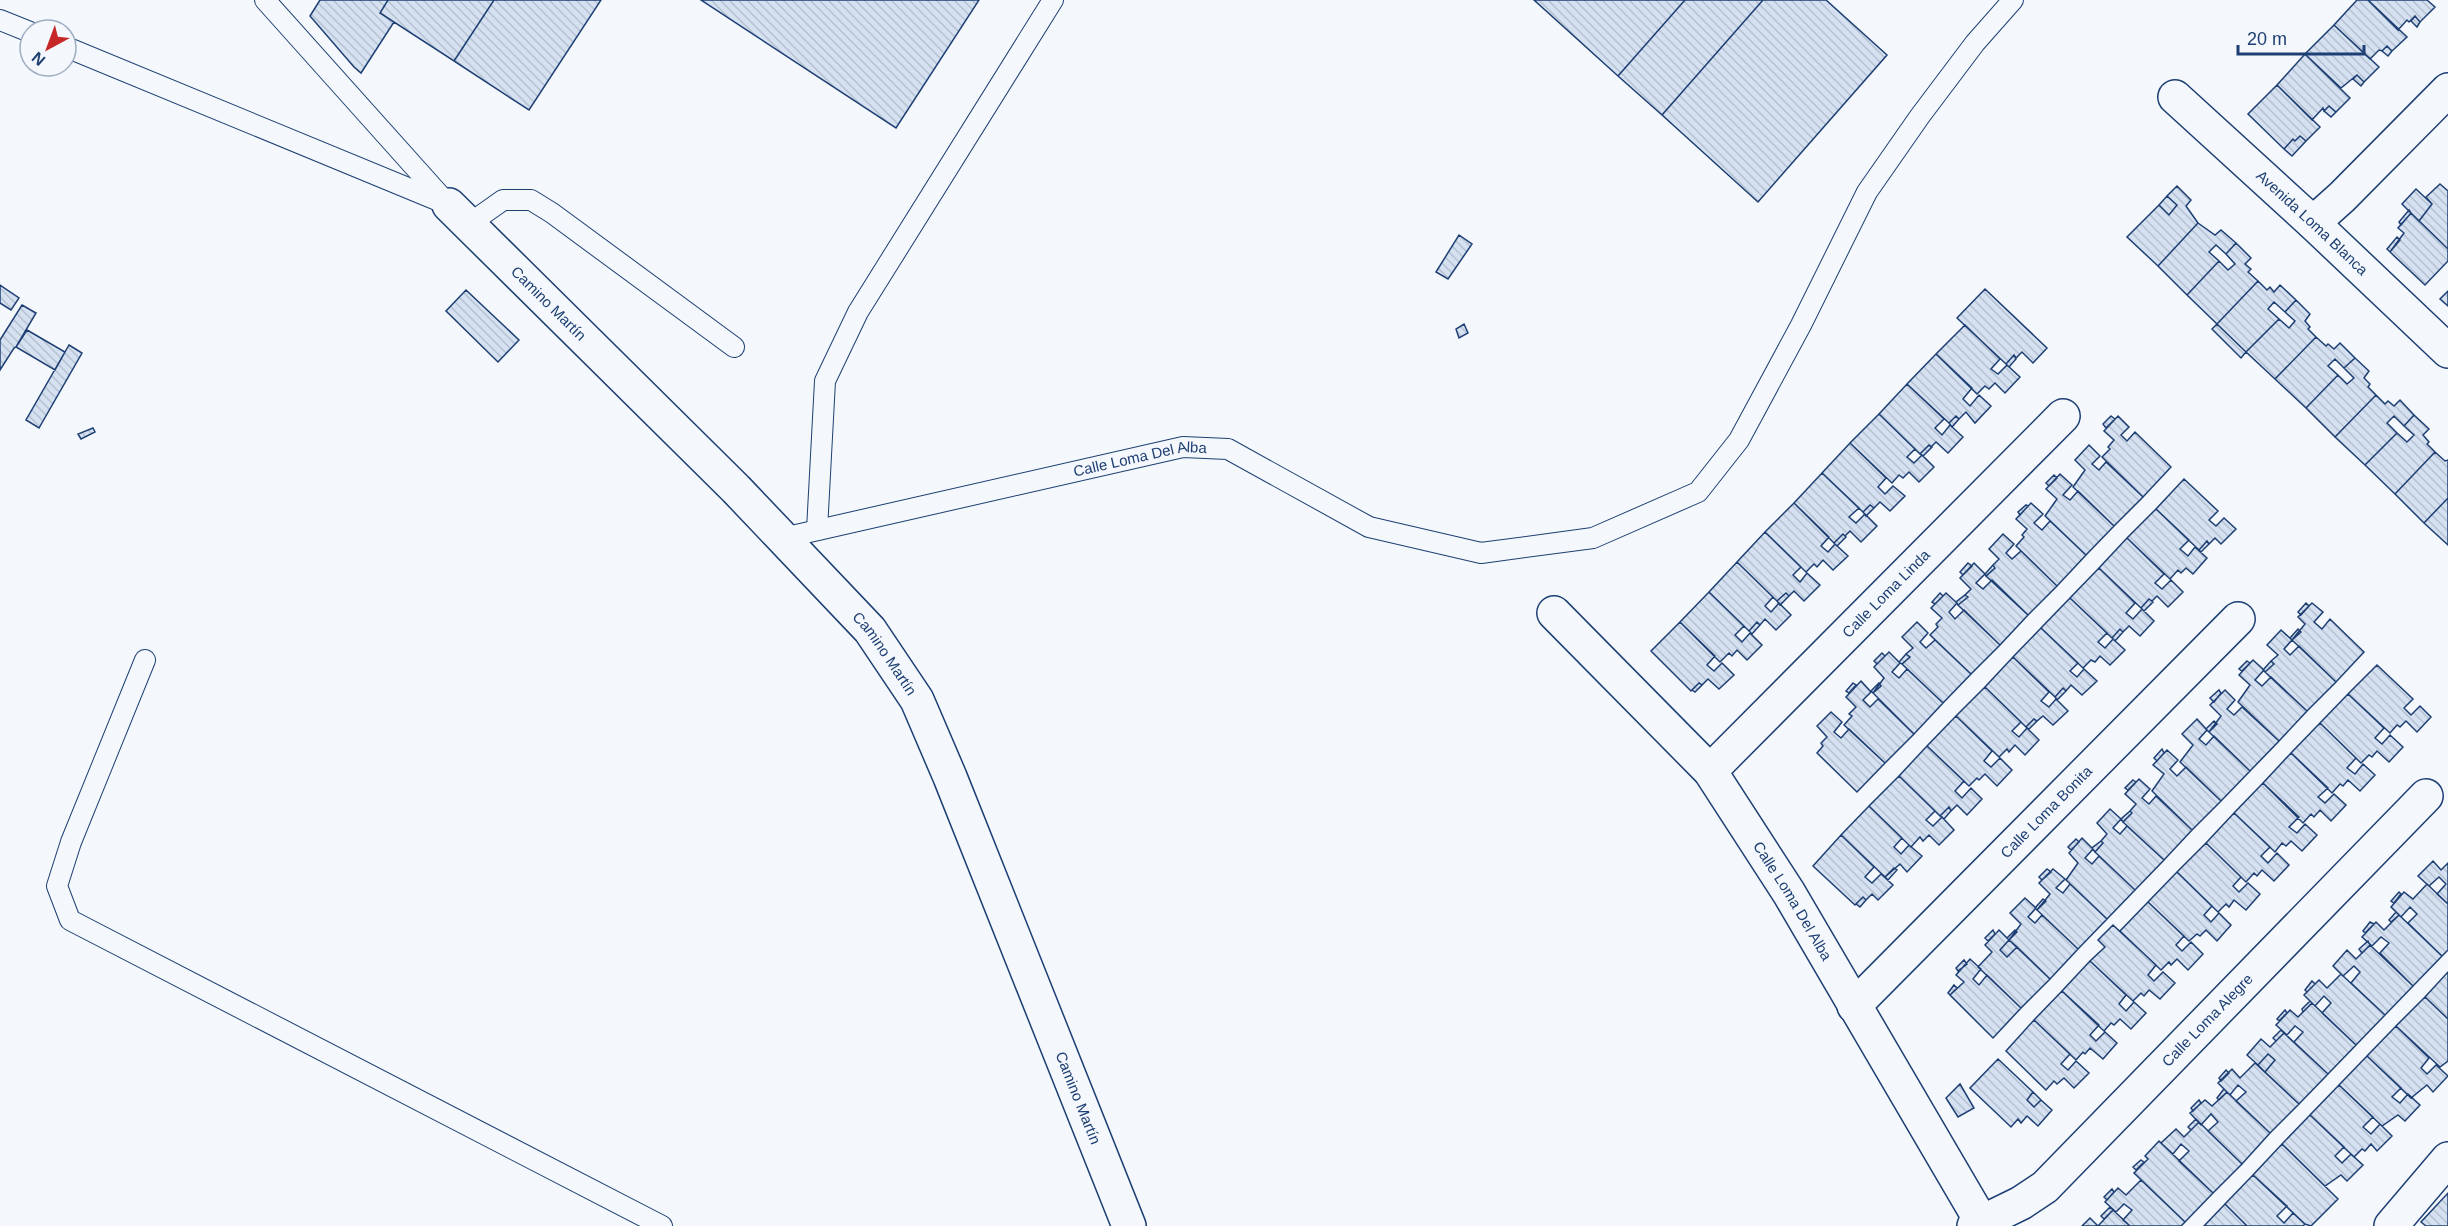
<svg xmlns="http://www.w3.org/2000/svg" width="2448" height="1226" viewBox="0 0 2448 1226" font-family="Arial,sans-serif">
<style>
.building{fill:url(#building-back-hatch);stroke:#1d3f73;stroke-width:1.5}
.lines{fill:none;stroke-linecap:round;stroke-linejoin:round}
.service-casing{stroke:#1d3f73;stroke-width:22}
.minor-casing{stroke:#1d3f73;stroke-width:36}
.tertiary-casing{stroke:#1d3f73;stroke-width:36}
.service{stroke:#f4f7fb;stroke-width:20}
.minor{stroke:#f4f7fb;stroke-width:33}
.tertiary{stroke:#f4f7fb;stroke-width:33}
.labels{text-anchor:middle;stroke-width:4.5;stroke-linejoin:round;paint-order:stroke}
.street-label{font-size:15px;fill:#1d3f73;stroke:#f4f7fb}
</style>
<defs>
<pattern id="building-back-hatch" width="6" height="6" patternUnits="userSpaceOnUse" patternTransform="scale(1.5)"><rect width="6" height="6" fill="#d5e0f0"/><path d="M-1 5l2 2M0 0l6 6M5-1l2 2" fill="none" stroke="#b6c1d1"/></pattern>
</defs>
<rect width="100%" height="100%" fill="#f4f7fb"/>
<path class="building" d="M320,0H388L380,13L394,22L361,73L354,67L310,16Z
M388,0H494L454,61L380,13Z
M494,0H601L529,110L454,61Z
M701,0H979L896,128Z
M1534,0H1685L1618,76Z
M1685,0H1763L1662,115L1618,76Z
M1763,0H1826L1887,55L1758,202L1662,115Z
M2357,0H2368L2407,37L2392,51L2387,46L2382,51L2379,50L2370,59L2334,25Z
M2368,0H2427L2435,7L2420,22L2415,16L2409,22L2407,20L2398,30Z
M2415,16L2420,22L2417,27L2411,21Z
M2334,25L2379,67L2364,82L2357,75L2341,88L2305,54Z
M2387,46L2392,51L2388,56L2382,51Z
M2305,54L2350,98L2336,112L2329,106L2324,111L2323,108L2312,120L2277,85Z
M2357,75L2364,82L2361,86L2353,79Z
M2277,85L2320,127L2306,141L2300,136L2295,141L2293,139L2284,149L2248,114Z
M2329,106L2336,112L2331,117L2324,111Z
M2300,136L2306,141L2292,156L2284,149L2293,139L2295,141Z
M2440,184L2448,191V249L2419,221L2432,204L2426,197Z
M2177,186L2191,200L2186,206L2198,223L2158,266L2127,237L2159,205L2169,215L2177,205L2167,196Z
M2416,189L2432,204L2419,221L2402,204Z
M2167,196L2177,205L2169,215L2159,205Z
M2409,210L2411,213L2401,225L2399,222Z
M2411,213L2448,249V261L2425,285L2390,252L2404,233L2398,228Z
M2198,223L2215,235L2221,230L2236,243L2226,254L2216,245L2209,252L2219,261L2187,295L2158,266Z
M1459,235L1472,244L1448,279L1436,272Z
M2397,237L2400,240L2390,252L2387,249Z
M2236,243L2251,258L2245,264L2251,269L2248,272L2258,281L2217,324L2187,295L2219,261L2228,270L2235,264L2226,254Z
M2258,281L2267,290L2270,287L2274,292L2280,285L2296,300L2285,312L2274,302L2268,309L2279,319L2246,352L2217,324Z
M0,285L19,298L11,310L0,303Z
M1985,289L2047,348L2033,363L2022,352L2016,358L2014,355L2006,364L1957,318Z
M466,290L519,340L498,362L446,311Z
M2448,291V306L2440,299Z
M2296,300L2310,314L2305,321L2310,327L2308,329L2316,337L2275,379L2246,352L2279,319L2289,328L2295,321L2285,312Z
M22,305L36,313L16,347L14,348L0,370V340Z
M1464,324L1468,333L1459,338L1456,329Z
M2217,324L2246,352L2241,358L2212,329Z
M1965,325L2000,359L1991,369L1998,374L2007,365L2020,377L2005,393L1995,383L1989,389L1985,386L1977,394L1936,354Z
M27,330L65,352L55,370L16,347Z
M2316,337L2326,346L2328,344L2334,349L2340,343L2355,358L2344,368L2335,359L2328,366L2338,375L2306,408L2275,379Z
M69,345L82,353L39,428L26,420Z
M1936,354L1972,388L1963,399L1970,406L1979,395L1991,406L1975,423L1966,412L1959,419L1956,416L1949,423L1907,384Z
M2014,355L2016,359L2009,367L2006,364Z
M2355,358L2369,371L2364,378L2370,384L2368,387L2376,395L2335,437L2306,408L2338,375L2347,384L2354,378L2344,368Z
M1907,384L1944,419L1935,428L1942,435L1950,425L1963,437L1948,453L1936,442L1931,447L1929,445L1920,454L1879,414Z
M2376,395L2385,404L2388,401L2394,406L2400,400L2414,415L2404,426L2394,416L2387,423L2397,433L2365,465L2335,437Z
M1879,414L1915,449L1907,457L1914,463L1922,455L1934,467L1919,482L1909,472L1903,478L1899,475L1892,483L1850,443Z
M2414,415L2429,429L2423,435L2429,442L2427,444L2435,452L2395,494L2365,465L2397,433L2407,442L2414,435L2404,426Z
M1956,416L1959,419L1952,427L1949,423Z
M2111,416L2115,419L2106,428L2103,424Z
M2118,416L2129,427L2121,435L2127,441L2135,432L2171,467L2143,497L2102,457L2110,449L2108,447L2114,440L2104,431Z
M93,428L95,432L81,439L78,434Z
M1850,443L1886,478L1878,487L1885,494L1893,486L1905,496L1890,511L1880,502L1874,508L1870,505L1863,512L1822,473Z
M1929,445L1932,447L1923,456L1920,454Z
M2089,445L2100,456L2092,464L2099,470L2106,462L2143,497L2114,526L2073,487L2085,470L2075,460Z
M2435,452L2445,461L2448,460V498L2424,523L2395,494Z
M1822,473L1859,508L1849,517L1856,523L1865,514L1877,526L1861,542L1850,531L1845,536L1843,534L1834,543L1794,503Z
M2060,474L2072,485L2063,495L2070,500L2078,491L2114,526L2086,555L2045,516L2057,499L2046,489Z
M2054,475L2057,478L2049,486L2046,483Z
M2184,479L2218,511L2209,520L2216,526L2224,518L2236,529L2221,544L2215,538L2209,544L2207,541L2199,550L2156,509Z
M2448,498V545L2424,523Z
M1794,503L1829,537L1821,546L1828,552L1835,544L1848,556L1833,570L1823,560L1817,567L1814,564L1806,572L1765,532Z
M2031,503L2043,514L2034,523L2042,530L2050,521L2086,555L2057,586L2016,546L2024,537L2022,535L2027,529L2016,519Z
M1870,505L1874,508L1866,516L1863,512Z
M2026,505L2028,506L2020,515L2018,512Z
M2156,509L2189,540L2180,549L2188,556L2195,547L2207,558L2193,574L2186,568L2181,573L2178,570L2170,579L2127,538Z
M1765,532L1801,567L1793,575L1800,582L1807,573L1820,585L1804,601L1794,591L1789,596L1786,593L1777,601L1737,562Z
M1843,534L1846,537L1837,546L1834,543Z
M2003,534L2014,544L2006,553L2012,559L2021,551L2057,586L2028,615L1986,576L1995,568L1993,565L1999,559L1989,549Z
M2127,538L2164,574L2155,583L2162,589L2171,580L2183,592L2168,607L2157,596L2152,601L2149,599L2141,608L2099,568Z
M2207,541L2209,544L2201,552L2199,550Z
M1737,562L1773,597L1765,606L1771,612L1779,603L1791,615L1776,630L1765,619L1760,625L1757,622L1749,631L1709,592Z
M1968,563L1972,566L1963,575L1960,572Z
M1974,563L1985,574L1976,583L1983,589L1992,580L2028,615L2000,645L1958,605L1968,597L1965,595L1971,589L1960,578Z
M1993,565L1995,568L1986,576L1985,574Z
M2099,568L2135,603L2126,613L2133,619L2142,609L2154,621L2140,636L2129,626L2123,632L2120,629L2112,638L2070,598Z
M1709,592L1744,626L1735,635L1742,642L1750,633L1762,645L1747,660L1737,650L1732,656L1729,653L1720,662L1680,622Z
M1786,593L1789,596L1780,605L1777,601Z
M1940,593L1943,596L1935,604L1932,602Z
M1946,593L1957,603L1949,612L1955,619L1964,610L2000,645L1971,674L1930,635L1938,627L1936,624L1942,618L1931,608Z
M1965,595L1968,597L1958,605L1956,602Z
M2070,598L2107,633L2098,642L2105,648L2113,639L2125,650L2110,665L2100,656L2095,662L2091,660L2083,668L2041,628Z
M2149,599L2153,602L2144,611L2141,608Z
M2306,603L2309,606L2301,615L2298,612Z
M2312,603L2323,612L2314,622L2322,629L2330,619L2364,652L2336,682L2292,640L2305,624L2298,617Z
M1680,622L1715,656L1707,665L1714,671L1722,663L1734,675L1719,689L1708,679L1702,685L1699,683L1691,691L1651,651Z
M1757,622L1760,625L1752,634L1749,631Z
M1917,622L1928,633L1920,642L1926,648L1935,640L1971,674L1943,703L1902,664L1910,657L1906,654L1913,648L1902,637Z
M2041,628L2078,663L2070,671L2077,677L2084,669L2097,681L2082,695L2071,685L2066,691L2063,688L2055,697L2013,657Z
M2120,629L2123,632L2115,641L2112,638Z
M2298,629L2301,632L2292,640L2290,638Z
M2281,630L2292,640L2284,649L2290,655L2299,646L2336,682L2307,711L2265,672L2274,664L2271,661L2278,655L2267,645Z
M1889,652L1900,663L1892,672L1899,678L1907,669L1943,703L1914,734L1873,693L1884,678L1874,667Z
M1882,653L1885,656L1877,664L1874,661Z
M1906,654L1910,657L1902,664L1899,662Z
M2013,657L2049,692L2041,701L2049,707L2056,699L2068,711L2053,725L2043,716L2037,721L2034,719L2026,727L1985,687Z
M2253,660L2264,670L2255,680L2262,686L2271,677L2307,711L2279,741L2238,702L2250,685L2239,675Z
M2247,661L2250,663L2242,671L2239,669Z
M2271,661L2274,664L2265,672L2263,670Z
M2377,665L2413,699L2404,708L2411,715L2420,706L2431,717L2417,732L2406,721L2400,727L2397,725L2390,733L2348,694Z
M1861,681L1871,692L1863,700L1870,707L1878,699L1914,734L1885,763L1844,725L1852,716L1849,714L1856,707L1846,697Z
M1699,683L1702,685L1695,692L1692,690Z
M1853,683L1856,685L1849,693L1846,691Z
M1879,683L1881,686L1873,693L1871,691Z
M1985,687L2021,722L2012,731L2019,737L2027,728L2039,740L2025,755L2015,745L2009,752L2007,749L1999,757L1956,716Z
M2063,688L2066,691L2057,700L2055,697Z
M2219,690L2221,693L2214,702L2210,698Z
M2225,690L2235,700L2227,709L2234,715L2242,707L2279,741L2250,771L2209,732L2221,716L2210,705Z
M2348,694L2384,728L2375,738L2382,744L2390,735L2403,747L2389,762L2377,751L2372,757L2369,755L2361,763L2320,723Z
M1831,712L1842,722L1834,732L1841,738L1849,729L1885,763L1857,792L1817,753L1823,746L1821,743L1827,737L1817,726Z
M1956,716L1992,751L1984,761L1991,767L2000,758L2012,770L1997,786L1985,774L1979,780L1977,778L1969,786L1927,746Z
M2034,719L2037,721L2029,729L2026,727Z
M2197,719L2207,730L2199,739L2206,745L2214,736L2250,771L2221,801L2180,762L2193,745L2182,734Z
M2214,721L2217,724L2209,732L2206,729Z
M2320,723L2356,758L2347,768L2355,774L2363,764L2375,775L2360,791L2348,780L2343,786L2340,784L2332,793L2291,753Z
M1927,746L1964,781L1955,791L1962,798L1971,788L1982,799L1967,815L1957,805L1951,811L1949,807L1940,816L1899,776Z
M2162,749L2164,753L2157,761L2154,758Z
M2167,750L2178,760L2170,769L2177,776L2186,767L2221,801L2192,830L2152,791L2164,774L2153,765Z
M2291,753L2328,788L2318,797L2325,803L2334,794L2346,805L2331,821L2320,810L2314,817L2311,814L2303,823L2263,783Z
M1899,776L1935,811L1926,820L1933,826L1942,817L1954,830L1939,845L1929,835L1923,841L1920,837L1911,847L1869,806Z
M2139,779L2150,789L2142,798L2149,804L2156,796L2192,830L2164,860L2123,822L2132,813L2130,811L2136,804L2125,794Z
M2133,780L2136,782L2128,790L2125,788Z
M2263,783L2299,817L2289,827L2297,833L2305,824L2317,835L2302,851L2291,841L2286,846L2282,843L2275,852L2234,813Z
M1869,806L1902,838L1894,847L1901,854L1909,845L1922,856L1907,872L1900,864L1885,877L1841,835Z
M1949,807L1951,811L1944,819L1940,816Z
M2110,809L2121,819L2113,828L2120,834L2127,826L2164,860L2135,890L2095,852L2103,843L2101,841L2107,834L2097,823Z
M2130,811L2132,813L2123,822L2121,819Z
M2234,813L2270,847L2261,856L2268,863L2277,853L2289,865L2274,881L2262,870L2257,876L2254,873L2246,882L2206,843Z
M1841,835L1874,867L1865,877L1872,883L1881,874L1893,885L1878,900L1872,894L1866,900L1863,897L1855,905L1813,866Z
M2082,838L2093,849L2085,858L2092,864L2099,856L2135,890L2107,919L2066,880L2078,863L2069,853Z
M2076,839L2079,842L2071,850L2068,847Z
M2101,841L2103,843L2095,852L2092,848Z
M2206,843L2241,877L2233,886L2239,892L2248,883L2260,894L2246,910L2234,900L2229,907L2226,904L2218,912L2177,872Z
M2433,861L2441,870L2448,863V904L2437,894L2446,884L2439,877L2429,886L2418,876Z
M1894,868L1897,870L1888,880L1885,877Z
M2047,869L2051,872L2042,880L2039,877Z
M2053,869L2065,879L2056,888L2063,893L2070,884L2107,919L2078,949L2037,910L2050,894L2039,883Z
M2177,872L2212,906L2204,915L2211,922L2219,913L2231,925L2217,941L2206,930L2200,936L2197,934L2189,941L2148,902Z
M2427,884L2448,904V950L2442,956L2408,923L2417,914L2410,907L2401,917L2391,907L2404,892L2413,899Z
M2399,892L2401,894L2394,903L2391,901Z
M1863,897L1866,900L1860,907L1856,904Z
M2025,898L2036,908L2028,917L2035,923L2042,915L2078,949L2050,979L2009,940L2021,924L2010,913Z
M2043,899L2046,901L2037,910L2035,908Z
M2148,902L2184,936L2176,945L2182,951L2191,942L2203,954L2188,970L2177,959L2171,965L2169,962L2161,970L2120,931Z
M2396,912L2399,915L2391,922L2389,920Z
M2399,915L2442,956L2413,986L2380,953L2389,943L2381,937L2372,946L2362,937L2376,922L2384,930Z
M2370,922L2374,924L2365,933L2363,931Z
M2113,925L2156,965L2148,975L2154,981L2163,972L2175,983L2160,999L2149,990L2144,996L2141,993L2133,1001L2090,961L2105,947L2098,940Z
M1993,930L1995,934L1988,941L1985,938Z
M1999,930L2009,940L2000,950L2007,957L2017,947L2050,979L2021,1008L1978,967L1992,952L1985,945Z
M2015,930L2017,932L2009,940L2007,938Z
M2009,940L2017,947L2007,957L2000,950Z
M2368,941L2370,945L2362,953L2359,949Z
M2370,945L2413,986L2385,1015L2351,983L2360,972L2354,966L2343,976L2333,966L2347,950L2356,959Z
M1970,959L1981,969L1973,979L1979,985L1987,975L2021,1008L1993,1038L1950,995L1964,982L1956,975Z
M1964,960L1967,964L1958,971L1956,968Z
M2090,961L2126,995L2119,1004L2126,1011L2134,1002L2146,1013L2131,1029L2120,1019L2114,1025L2111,1023L2104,1031L2062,991Z
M2448,972V1019L2425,997Z
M2341,974L2385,1015L2356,1045L2322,1013L2331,1003L2324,996L2315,1006L2304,995L2319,980L2327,988Z
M2312,981L2315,984L2307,992L2305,990Z
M1954,985L1957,988L1950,995L1948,993Z
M2062,991L2099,1025L2090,1035L2096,1041L2105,1032L2117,1043L2103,1059L2090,1048L2085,1054L2083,1052L2076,1060L2034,1020Z
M2425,997L2448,1019V1061L2440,1067L2396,1026Z
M2310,1001L2312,1003L2303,1012L2302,1009Z
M2312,1003L2356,1045L2328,1074L2294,1042L2303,1032L2295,1026L2287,1035L2276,1025L2290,1010L2298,1017Z
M2285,1010L2287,1013L2279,1021L2277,1019Z
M2034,1020L2070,1054L2061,1064L2068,1070L2076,1061L2089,1073L2074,1088L2064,1078L2057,1084L2054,1081L2046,1090L2006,1051Z
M2396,1026L2429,1058L2421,1068L2427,1074L2436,1065L2448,1076L2433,1092L2427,1085L2411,1098L2367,1056Z
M2281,1030L2284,1033L2276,1041L2273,1038Z
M2284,1033L2328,1074L2299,1104L2265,1072L2275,1060L2268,1054L2258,1065L2247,1055L2261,1039L2270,1047Z
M2268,1054L2275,1060L2265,1072L2258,1065Z
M2367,1056L2401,1088L2392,1097L2400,1103L2408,1094L2420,1105L2405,1121L2398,1115L2382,1126L2339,1085Z
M1998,1059L2033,1092L2027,1100L2034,1107L2041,1100L2052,1110L2038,1126L2027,1116L2021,1123L2018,1119L2011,1127L1970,1088Z
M2255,1063L2299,1104L2270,1133L2236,1101L2246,1092L2238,1085L2230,1095L2218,1083L2232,1069L2240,1078Z
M2226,1070L2229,1073L2221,1081L2219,1078Z
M1960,1084L1974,1108L1958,1117L1946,1098Z
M2339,1085L2373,1117L2363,1127L2371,1134L2380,1124L2392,1136L2377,1151L2371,1144L2365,1151L2362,1149L2354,1157L2310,1115Z
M2224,1089L2227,1092L2219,1100L2217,1098Z
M2033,1092L2041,1100L2034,1107L2027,1100Z
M2227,1092L2270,1133L2242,1164L2208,1131L2218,1122L2211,1114L2201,1125L2190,1113L2205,1100L2212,1106Z
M2199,1100L2201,1103L2193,1111L2191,1108Z
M2310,1115L2344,1147L2335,1156L2342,1163L2351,1154L2363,1165L2347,1181L2341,1175L2325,1186L2282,1144Z
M2196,1119L2199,1122L2191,1130L2188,1127Z
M2199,1122L2242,1164L2213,1193L2179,1161L2189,1151L2181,1144L2173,1154L2161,1143L2176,1129L2184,1137Z
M2159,1141L2213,1193L2185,1222L2134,1173L2148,1159L2145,1156Z
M2282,1144L2338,1199L2311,1226L2305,1224L2253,1175Z
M2141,1160L2144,1162L2136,1170L2133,1167Z
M2253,1175L2287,1206L2277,1216L2284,1223L2293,1213L2305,1224L2303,1226H2247L2225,1204Z
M2141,1180L2185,1222L2181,1226H2130L2123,1220L2132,1210L2124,1204L2116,1212L2105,1202L2118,1188L2126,1195Z
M2112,1189L2114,1192L2107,1200L2104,1197Z
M2448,1193V1226H2426L2421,1222Z
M2225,1204L2247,1226H2204Z
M2110,1207L2113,1210L2104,1219L2101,1216Z
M2113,1210L2130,1226H2082L2090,1218L2098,1226Z"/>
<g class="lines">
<g class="service-casing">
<g id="service">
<path d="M265,0L445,201"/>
<path d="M0,20L30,32"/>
<path d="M66,47L449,205"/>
<path d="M469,224L503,200H531L552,213L734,347"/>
<path d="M817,530L825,381L858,312L1053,0"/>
<path id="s1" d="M783,538L1183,447L1228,449L1369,527L1481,553L1593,538L1698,492L1739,440L1801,325L1867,192L1920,116L1975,43L2013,0"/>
<path d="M145,660L71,842L57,886L70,920L662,1226"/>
</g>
</g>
<g class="minor-casing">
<g id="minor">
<path d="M2313,223L2342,197L2448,90"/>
<path id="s2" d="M1554,613L1710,771L1789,893L1984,1226"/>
<path id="s3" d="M1710,771L2063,416"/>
<path id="s4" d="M1854,1006L2238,619"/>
<path id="s5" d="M1974,1226L2021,1203L2045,1187L2426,796"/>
<path d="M2391,1226L2448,1159"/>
</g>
</g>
<g class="tertiary-casing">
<g id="tertiary">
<path id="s6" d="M2175,97L2313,223L2448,351"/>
<path id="s7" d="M449,205L736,489L870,630L917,700L950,777L1129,1226"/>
</g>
</g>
<use href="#service" class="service"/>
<use href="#minor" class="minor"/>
<use href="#tertiary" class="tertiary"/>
</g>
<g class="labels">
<g class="street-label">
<text dy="5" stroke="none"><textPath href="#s6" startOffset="186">Avenida Loma Blanca</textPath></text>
<text dy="5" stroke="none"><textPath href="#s7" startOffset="140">Camino Martín</textPath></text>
<text dy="5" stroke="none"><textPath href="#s1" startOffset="366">Calle Loma Del Alba</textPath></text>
<text dy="5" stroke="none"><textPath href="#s3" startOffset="250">Calle Loma Linda</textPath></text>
<text dy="5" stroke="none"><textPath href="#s7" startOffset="626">Camino Martín</textPath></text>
<text dy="5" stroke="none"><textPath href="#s4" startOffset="273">Calle Loma Bonita</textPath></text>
<text dy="5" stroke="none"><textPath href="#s2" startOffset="376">Calle Loma Del Alba</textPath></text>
<text dy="5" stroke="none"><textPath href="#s5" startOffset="314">Calle Loma Alegre</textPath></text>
<text dy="5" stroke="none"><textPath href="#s7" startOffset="1112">Camino Martín</textPath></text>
</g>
</g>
<g transform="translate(48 48) rotate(221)"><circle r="28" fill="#f4f7fb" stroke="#9eadc5" stroke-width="1.5"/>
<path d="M0-4.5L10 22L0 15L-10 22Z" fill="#c62828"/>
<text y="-9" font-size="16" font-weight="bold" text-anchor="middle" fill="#1d3f73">N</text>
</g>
<path d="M2238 45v9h126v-9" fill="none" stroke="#1d3f73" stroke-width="3"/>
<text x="2247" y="45" font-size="18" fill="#1d3f73" stroke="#f4f7fb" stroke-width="4.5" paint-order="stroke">20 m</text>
</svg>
